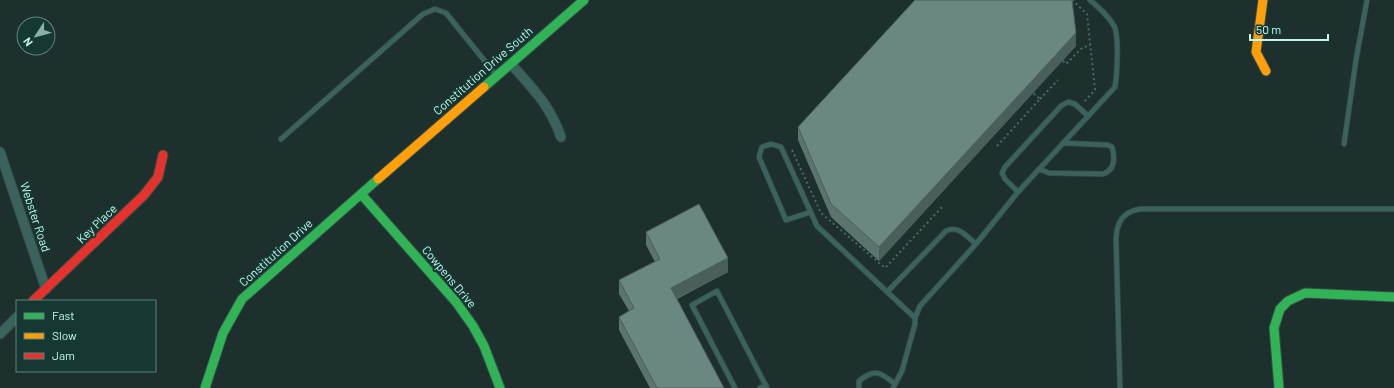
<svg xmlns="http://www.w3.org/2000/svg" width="1394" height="388" viewBox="0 0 1394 388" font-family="Barlow,sans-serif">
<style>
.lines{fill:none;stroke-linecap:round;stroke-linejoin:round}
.lane-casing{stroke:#364c48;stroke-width:6}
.street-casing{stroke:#364c48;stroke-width:11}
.fast-casing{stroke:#364c48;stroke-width:11}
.slow-casing{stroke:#364c48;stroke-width:11}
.jam-casing{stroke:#364c48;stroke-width:11}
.path{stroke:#4b6a66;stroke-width:2;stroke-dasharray:2 3;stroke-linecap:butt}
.lane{stroke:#3a635e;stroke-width:4.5}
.street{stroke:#3a635e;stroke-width:9}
.fast{stroke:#30b455;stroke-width:9}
.slow{stroke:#ff9f0a;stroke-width:9}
.jam{stroke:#e5322d;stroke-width:9}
.wall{fill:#5b7470}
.shaded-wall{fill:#4a5e5b}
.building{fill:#6a8782;stroke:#4a5e5b}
.labels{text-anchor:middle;stroke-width:4;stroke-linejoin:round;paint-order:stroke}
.street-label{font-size:12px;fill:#c4f6ec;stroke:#153833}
</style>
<rect width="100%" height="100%" fill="#1d302d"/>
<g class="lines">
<g class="lane-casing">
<path id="lane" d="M281,139L423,14L435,9L446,13L496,75
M1344,144L1356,60L1367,0
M1039,169L1049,173L1103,174C1115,170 1115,158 1112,147L1108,145L1063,143
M1018,192L1005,179L1002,173L1005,167L1061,106L1068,102L1075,104L1088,116
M811,212L786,220L759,157L762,147L771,144L781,147L817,226L915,318
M887,292L946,231C959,225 966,236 976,244
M735,388L692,305L717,291L767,388
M760,388L766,385
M859,388V381C875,368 880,372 895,384
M893,388L902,371L915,324V318L920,306L976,244L1018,192L1115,87C1117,74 1119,41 1115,28C1110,17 1099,8 1090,0
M1120,388L1116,238C1117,222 1123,212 1140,209H1394"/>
</g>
<g class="street-casing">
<path id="street" d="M511,64C533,89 550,105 561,137
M0,152L46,289
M0,334L17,317"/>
</g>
<g class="fast-casing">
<path id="fast" d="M484,87L584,0
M361,194L456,302L473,326L484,346L500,388
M205,388L223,333L242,299L378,179
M1279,388L1274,328L1280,309L1288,301L1305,293L1394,297"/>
</g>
<g class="slow-casing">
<path id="slow" d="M1263,0L1256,52L1266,71
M378,179L484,87"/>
</g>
<g class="jam-casing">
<path id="jam" d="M33,301L144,195L158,177L163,155"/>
</g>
<path class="path" d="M1072,0L1087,14L1095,90L1084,102
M1063,61L1066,64L1083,47L1090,46
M1040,99L1058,80
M997,146L1040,99L1033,93
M792,150L821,213L885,268L943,206"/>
<use href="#lane" class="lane"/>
<use href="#street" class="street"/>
<use href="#fast" class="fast"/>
<use href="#slow" class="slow"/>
<use href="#jam" class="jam"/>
</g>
<path class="wall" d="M1076,46L879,261L831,217L798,140V127Z
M646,232L728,272L677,299L724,388H650L619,330V317L629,311L619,294V280L655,262L646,245Z"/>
<path class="shaded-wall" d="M1076,33V46L879,261V247Z
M728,258V272L671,301V288Z"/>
<path class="building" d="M915,0H1072L1076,33L879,247L831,204L798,127Z
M699,204L728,258L671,288L724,388H657L619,317L634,308L619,280L660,259L646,232Z"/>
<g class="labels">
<g class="street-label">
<text transform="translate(483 71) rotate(-41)" y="4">Constitution Drive South</text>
<text transform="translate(35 217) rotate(72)" y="4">Webster Road</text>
<text transform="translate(97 224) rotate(-44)" y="4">Key Place</text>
<text transform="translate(276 253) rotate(-42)" y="4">Constitution Drive</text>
<text transform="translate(449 277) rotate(50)" y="4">Cowpens Drive</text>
</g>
</g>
<rect x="16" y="300" width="140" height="72" fill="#153833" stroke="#5b847d"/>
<rect x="24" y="313" width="20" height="6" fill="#30b455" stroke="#5b847d"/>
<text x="52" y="320" font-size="12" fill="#c4f6ec">Fast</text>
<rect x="24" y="333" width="20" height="6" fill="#ff9f0a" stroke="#5b847d"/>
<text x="52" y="340" font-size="12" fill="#c4f6ec">Slow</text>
<rect x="24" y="353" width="20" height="6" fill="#e5322d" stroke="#5b847d"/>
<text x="52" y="360" font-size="12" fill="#c4f6ec">Jam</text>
<g transform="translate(36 36) rotate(234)"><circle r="19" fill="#153833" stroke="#5b847d"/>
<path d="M0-3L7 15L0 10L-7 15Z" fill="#8ab1a9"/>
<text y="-6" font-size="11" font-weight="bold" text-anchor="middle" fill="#c4f6ec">N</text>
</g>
<path d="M1250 34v6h78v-6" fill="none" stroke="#c4f6ec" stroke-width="2"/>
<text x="1256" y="34" font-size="12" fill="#c4f6ec" stroke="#153833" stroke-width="3" paint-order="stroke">50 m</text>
</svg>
